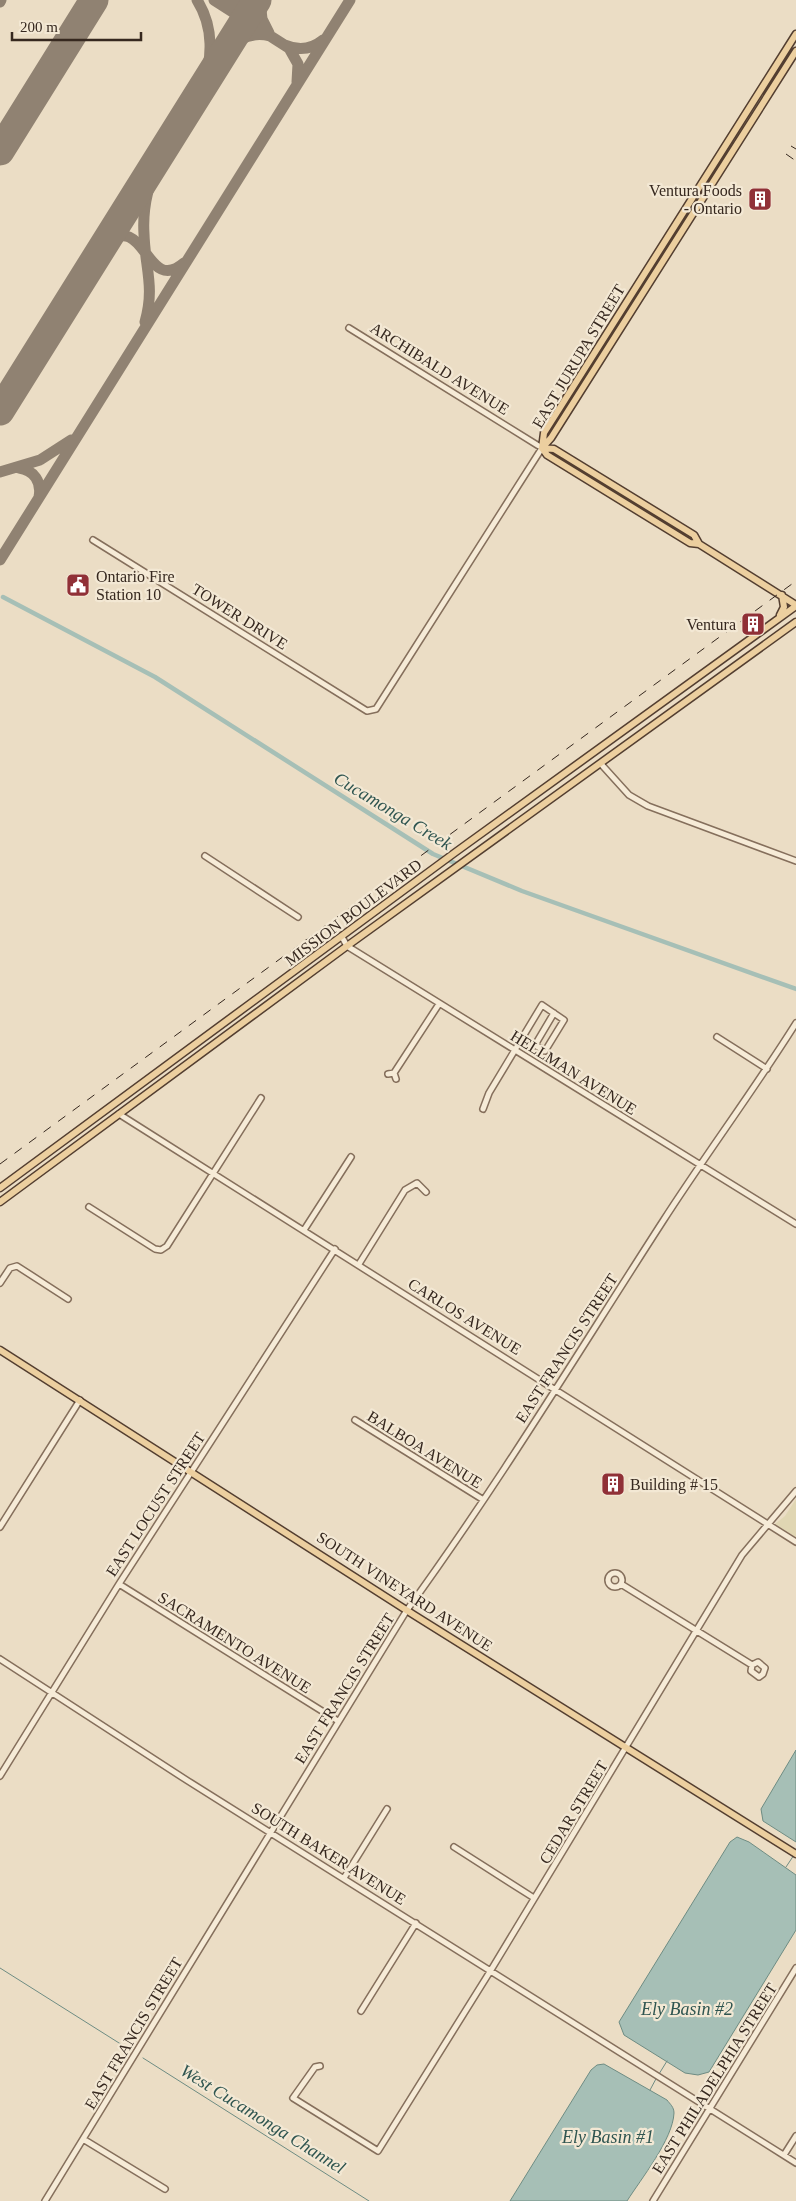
<svg xmlns="http://www.w3.org/2000/svg" width="796" height="2201" viewBox="0 0 796 2201" font-family="Georgia,serif">
<style>
.farmland{fill:#e0d6b3}
.water{fill:#a6bfb6;stroke:#6e8c83}
.lines{fill:none;stroke-linecap:round;stroke-linejoin:round}
.stream{stroke:#6e8c83;stroke-width:1}
.canal{stroke:#a6bfb6;stroke-width:4.5}
.taxiway{stroke:#908272;stroke-width:11}
.runway{stroke:#908272;stroke-width:29}
.minor-casing{stroke:#856f5c;stroke-width:8}
.major-casing{stroke:#533e30;stroke-width:9}
.minor{stroke:#f6ebd7;stroke-width:5}
.major{stroke:#eccf9f;stroke-width:6}
.rail{stroke:#36281f;stroke-width:1;stroke-dasharray:9 9;stroke-linecap:butt}
.labels{text-anchor:middle;stroke-width:4.5;stroke-linejoin:round;paint-order:stroke}
.poi-label{font-size:16px;fill:#36281f;stroke:#f3e8d4;text-anchor:end}
.street-label{font-size:16px;fill:#36281f;stroke:#f3e8d4}
.water-label{font-size:18px;font-style:italic;fill:#2f5550;stroke:#f3e8d4}
</style>
<rect width="100%" height="100%" fill="#ebddc5"/>
<path class="farmland" d="M796,1499V1537L775,1524L785,1516Z"/>
<path class="water" d="M796,1750V1842L763,1821L761,1809Z
M737,1837L749,1842L796,1875V1930L709,2072L698,2075L685,2073L624,2035L619,2022L730,1842Z
M604,2064L667,2100C670,2104 674,2107 674,2113C673,2139 641,2179 627,2201H510L591,2070L597,2065Z"/>
<g class="lines">
<path class="stream" d="M786,1867L794,1855
M0,1968L127,2048
M143,2058L369,2201
M659,2074L667,2061
M650,2090L657,2077"/>
<path class="canal" d="M3,597L155,677L433,854L522,891L796,989"/>
<path class="taxiway" d="M197,0C214,27 213,59 202,88
M214,0L289,48L298,64L297,82
M260,0L262,19L269,33
M0,2L1,0
M223,4L238,5L252,0
M285,45C299,51 312,49 323,40
M225,52C237,39 252,31 270,36
M104,245C146,208 145,296 184,263
M145,322C155,287 145,268 144,234C142,205 150,179 162,152
M19,468C34,470 42,482 39,497
M0,472L40,460L71,440
M0,560L350,0"/>
<path class="runway" d="M0,151L94,0
M0,411L257,0"/>
<g class="minor-casing">
<path id="minor" d="M93,540L367,711L376,709L542,448L349,328
M601,764L629,795L648,806L796,861
M205,856L298,917
M342,937L347,946L796,1224
M717,1037L767,1069
M394,1073L439,1004
M388,1074L394,1073L396,1079
M483,1109L489,1093L542,1005L564,1020L545,1051L535,1045L554,1013
M119,1114L796,1542
M89,1207L155,1249L161,1250L167,1246L261,1098
M304,1230L351,1157
M359,1264L405,1190L417,1183L426,1192
M0,1283L10,1268L17,1266L68,1299
M355,1420L482,1499
M0,1527L80,1400
M608 1580a7 7 0 1 1 14 0a7 7 0 1 1-14 0Z
M119,1584L338,1721
M621,1584L752,1665L751,1671L759,1677L763,1674L765,1668L758,1662L752,1665
M0,1659L188,1781L796,2163
M0,1776L119,1584L335,1249
M454,1847L534,1898
M344,1878L387,1809
M361,2011L416,1923
M320,2066L315,2067L293,2098L378,2151L491,1970L742,1555L796,1491
M83,2139L165,2189
M784,2155L796,2136
M45,2201L407,1610C498,1485 579,1351 663,1221C706,1154 754,1090 796,1023
M653,2201L796,1968"/>
</g>
<g class="major-casing">
<path id="major" d="M542,448L544,433L796,34
M542,448L551,438L796,51
M542,448L547,455L690,543L699,544L796,605
M542,448L554,449L694,535L699,544
M780,615L784,607L782,595
M0,1188L453,854L796,606
M0,1202L347,946L796,622
M0,1350L414,1615L796,1854"/>
</g>
<use href="#minor" class="minor"/>
<use href="#major" class="major"/>
<path class="rail" d="M791,146L796,149
M786,154L796,161
M0,1164L796,581"/>
</g>
<defs>
<g id="building-square" transform="scale(1.25)"><rect x="-9" y="-9" width="18" height="18" rx="4" fill="#903037" stroke="#f3e8d4"/><path d="M-4-6H4V6H1V3H-1V6H-4ZM-2.5-4.3h1.7v1.8h-1.7ZM.8-4.3h1.7v1.8H.8ZM-2.5-1h1.7V.8h-1.7ZM.8-1h1.7V.8H.8Z" fill="#fff"/></g>
<g id="civic-square" transform="scale(1.25)"><rect x="-9" y="-9" width="18" height="18" rx="4" fill="#903037" stroke="#f3e8d4"/><path d="M-.6-6.5H3V-4.5H.6V-3L4-1V1h2V6H-6V1h2V-1L-.6-3ZM-1.2 2.5V6h2.4V2.5Z" fill="#fff"/></g>
</defs>
<g fill-rule="evenodd">
<use href="#building-square" x="760" y="199"/>
<use href="#civic-square" x="78" y="585"/>
<use href="#building-square" x="753" y="624"/>
<use href="#building-square" x="613" y="1484"/>
</g>
<g class="labels">
<g class="poi-label">
<text x="742" y="196">Ventura Foods<tspan x="742" dy="18">- Ontario</tspan></text>
<text x="96" y="582" text-anchor="start">Ontario Fire<tspan x="96" dy="18">Station 10</tspan></text>
<text x="736" y="630">Ventura</text>
<text x="630" y="1490" text-anchor="start">Building # 15</text>
</g>
<g class="street-label">
<text transform="translate(578 356) rotate(-59)" y="6">EAST JURUPA STREET</text>
<text transform="translate(440 368) rotate(32)" y="6">ARCHIBALD AVENUE</text>
<text transform="translate(240 616) rotate(32)" y="6">TOWER DRIVE</text>
<text transform="translate(353 912) rotate(-37)" y="6">MISSION BOULEVARD</text>
<text transform="translate(574 1072) rotate(32)" y="6">HELLMAN AVENUE</text>
<text transform="translate(465 1316) rotate(32)" y="6">CARLOS AVENUE</text>
<text transform="translate(566 1348) rotate(-57)" y="6">EAST FRANCIS STREET</text>
<text transform="translate(425 1449) rotate(32)" y="6">BALBOA AVENUE</text>
<text transform="translate(155 1504) rotate(-57)" y="6">EAST LOCUST STREET</text>
<text transform="translate(405 1591) rotate(33)" y="6">SOUTH VINEYARD AVENUE</text>
<text transform="translate(235 1642) rotate(32)" y="6">SACRAMENTO AVENUE</text>
<text transform="translate(344 1688) rotate(-58)" y="6">EAST FRANCIS STREET</text>
<text transform="translate(573 1812) rotate(-59)" y="6">CEDAR STREET</text>
<text transform="translate(329 1853) rotate(32)" y="6">SOUTH BAKER AVENUE</text>
<text transform="translate(133 2033) rotate(-59)" y="6">EAST FRANCIS STREET</text>
<text transform="translate(714 2078) rotate(-58)" y="6">EAST PHILADELPHIA STREET</text>
</g>
<g class="water-label">
<text transform="translate(393 811) rotate(31)" y="6">Cucamonga Creek</text>
<text x="687" y="2015">Ely Basin #2</text>
<text transform="translate(263 2119) rotate(32)" y="6">West Cucamonga Channel</text>
<text x="608" y="2143">Ely Basin #1</text>
</g>
</g>
<path d="M12 32v8h129v-8" fill="none" stroke="#36281f" stroke-width="2.5"/>
<text x="20" y="32" font-size="15" fill="#36281f" stroke="#f3e8d4" stroke-width="4" paint-order="stroke">200 m</text>
</svg>
